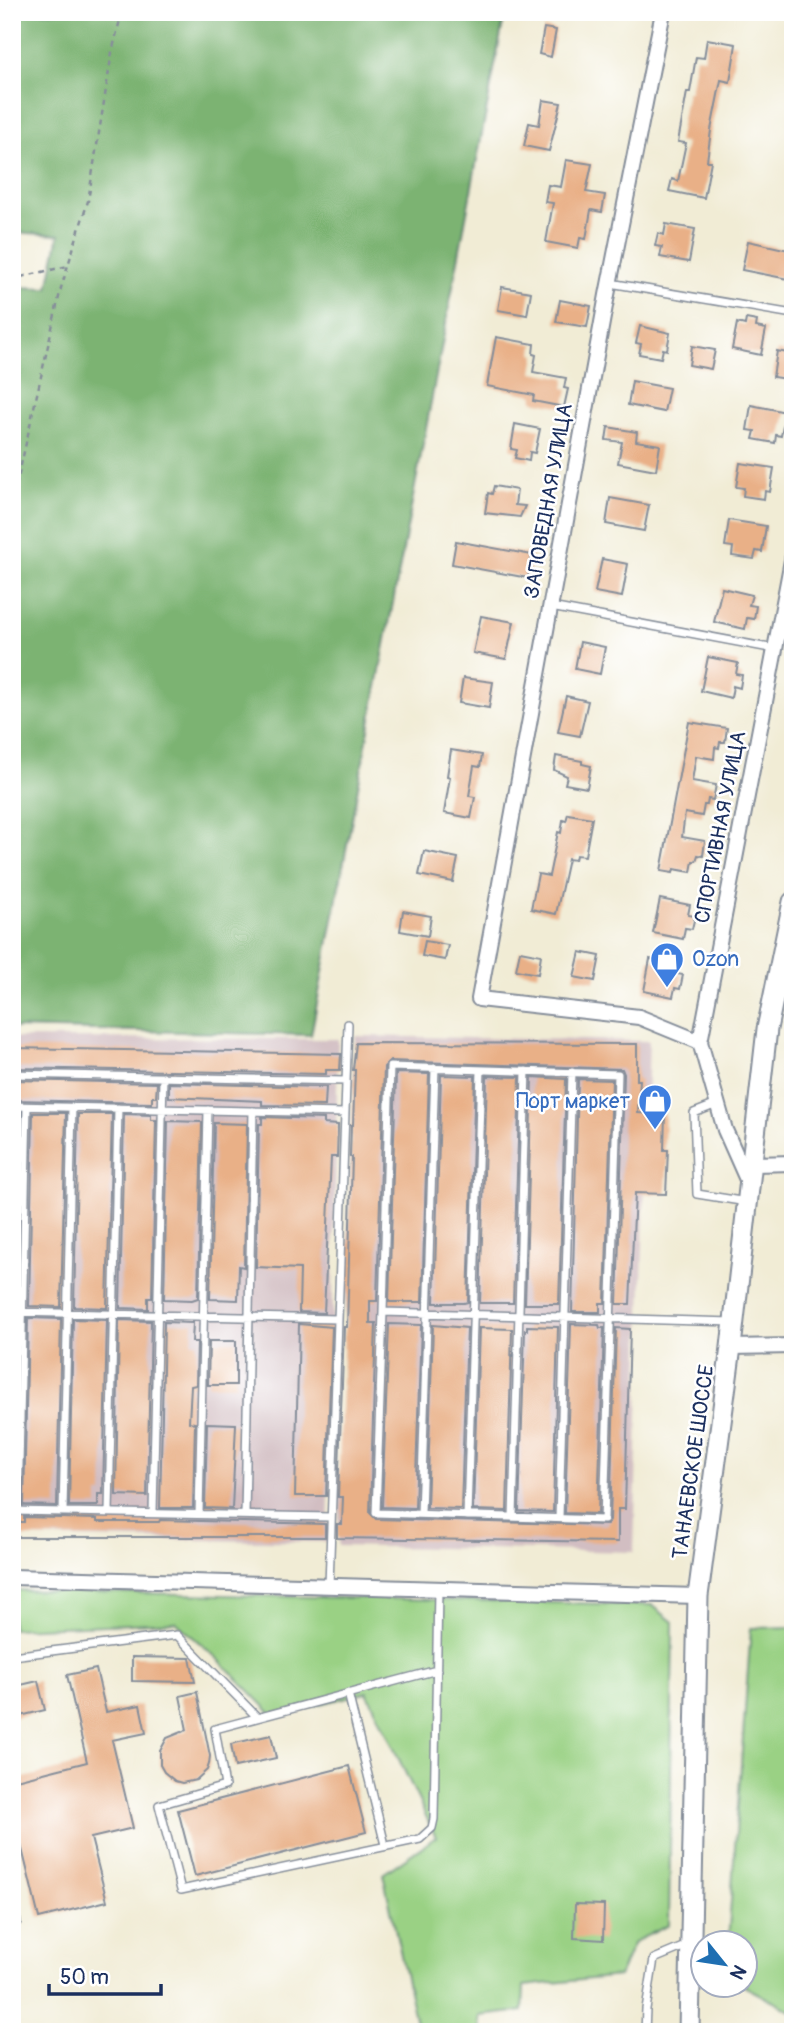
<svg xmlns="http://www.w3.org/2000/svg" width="805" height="2044" viewBox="0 0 805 2044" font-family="Pangolin,sans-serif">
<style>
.industrial{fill:#d2bec2}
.green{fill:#9ad184;stroke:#5a8071;stroke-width:2}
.forest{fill:#7bb372;stroke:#4b7168;stroke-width:2}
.building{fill:#e9b087}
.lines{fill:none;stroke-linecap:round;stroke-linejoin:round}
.lane-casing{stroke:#868e9a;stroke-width:10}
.street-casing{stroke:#868e9a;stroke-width:18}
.secondary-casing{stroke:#868e9a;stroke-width:23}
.path{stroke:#868e9a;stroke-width:2.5;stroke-dasharray:5 5;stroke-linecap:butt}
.lane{stroke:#fff;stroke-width:7}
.street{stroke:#fff;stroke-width:14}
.secondary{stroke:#fff;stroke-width:19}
.labels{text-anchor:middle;stroke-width:5;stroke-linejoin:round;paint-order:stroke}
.street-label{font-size:21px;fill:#1b2f5e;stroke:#fff}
.shop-label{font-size:21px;fill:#366cbe;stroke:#fff;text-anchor:start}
</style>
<rect width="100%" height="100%" fill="#fff"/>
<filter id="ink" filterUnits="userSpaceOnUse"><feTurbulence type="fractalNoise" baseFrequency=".0143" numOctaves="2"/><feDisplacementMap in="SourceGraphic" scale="14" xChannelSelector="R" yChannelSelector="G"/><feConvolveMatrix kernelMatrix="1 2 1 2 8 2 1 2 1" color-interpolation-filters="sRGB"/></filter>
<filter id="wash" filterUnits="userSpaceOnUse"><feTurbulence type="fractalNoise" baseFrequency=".00686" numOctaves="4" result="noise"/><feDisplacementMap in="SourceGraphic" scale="28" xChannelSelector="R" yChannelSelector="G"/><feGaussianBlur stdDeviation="1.57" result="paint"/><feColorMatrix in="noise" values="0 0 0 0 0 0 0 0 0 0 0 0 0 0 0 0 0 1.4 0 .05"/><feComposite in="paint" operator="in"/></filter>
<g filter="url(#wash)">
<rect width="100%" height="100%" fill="#f1ecd5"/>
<path class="industrial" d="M355,1036L649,1041L634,1552L338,1546Z
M12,1038L338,1039L328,1542L12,1537Z"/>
<path class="green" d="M12,1590L652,1605L673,1622L669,1925L634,1942L619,1976L524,1986L523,2011L480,2016L481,2032H418L383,1874L436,1837L367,1692L274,1716L220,1661L176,1622L12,1629Z
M793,1627V2012L742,1985L746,1984V1942H728L751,1628Z"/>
<path class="forest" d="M12,12H505L311,1035L12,1028V287L48,288L59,235L12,232Z"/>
<g id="blocks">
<path class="building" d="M544,28L556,30L551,57L539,54Z
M707,39L736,44L730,82L721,80L711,130L707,161H711L704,198L669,191L672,179L678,181L686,143L678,142L687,92H690L696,57L704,58Z
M543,100L561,103L549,151L524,146L529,123L539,125Z
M566,160L592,164L586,192L605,195L602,212L591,210L586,239L580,238L578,248L546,242L553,203L545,202L548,185L561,187Z
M666,224L695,229L689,262L660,257L662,247L655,246L658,233L664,235Z
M748,241L793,251V280L742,270Z
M502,287L531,292L527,315L498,310Z
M560,300L591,306L587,327L556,322Z
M746,319L757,321L756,327L766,329L761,355L732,349L737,323L745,325Z
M640,326L670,333L667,350L663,349L661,358L639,354L641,344L636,343Z
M496,337L534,344L533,354L536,355L533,372L566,378L564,388L568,389L564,407L533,401L534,395L487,386Z
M692,346L715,350L711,369L689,365Z
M777,351L793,354V380L773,377Z
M632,381L669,388L664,412L628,405Z
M751,405L786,412L781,436L776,435L775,443L753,439L755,431L747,430Z
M515,424L540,429L535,453L530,452L529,461L515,458L517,450L511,449Z
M608,427L637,432L636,441L660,445L656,470L618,463L622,442L606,440Z
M740,463L774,468L770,492L765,491L764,499L743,496L744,488L736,487Z
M494,486L517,490L515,505L525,506L520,517L485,513L488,493L492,494Z
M610,498L649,505L644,531L606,524Z
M729,520L766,526L762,552L756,551L754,559L732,556L733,547L725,546Z
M456,541L532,555L528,578L452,564Z
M602,559L628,564L622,597L595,592Z
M722,588L752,595L749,605L756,606L754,619L747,618L745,629L714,622Z
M481,616L514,622L506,659L473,653Z
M580,642L605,647L600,674L575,669Z
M708,657L738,663L736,674L742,675L740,688L733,686L731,698L701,691Z
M463,678L493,682L489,708L459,703Z
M566,696L588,701L580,736L558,732Z
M689,722L727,728L725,742H720L719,748L715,747L714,759L696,756L692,781L716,785L713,800L708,799L707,805H704L702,816L685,813L682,837L705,841L703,856L698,855L696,861H693L691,872L674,869L673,873L661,871Z
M451,750L482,755L480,767L474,766L469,796L475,797L471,818L444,813L450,777L447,776Z
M556,756L582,761V764L591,766L587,788L565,784L567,776L554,770Z
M568,814L592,818L585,856L576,855L575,860L568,859L556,914L531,909L538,874L549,876L558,832L561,833L563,820L566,821Z
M424,851L458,858L453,882L419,875Z
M660,899L690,905L688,915L695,916L692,929L685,928L683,939L653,933Z
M403,911L431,916L428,936L400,931Z
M425,941L448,945L445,960L422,956Z
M520,951L541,955L538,974L516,970Z
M580,952L600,956L595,981L574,977Z
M650,959L679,964L677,974L683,975L680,989L675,988L673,997L644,991Z
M356,1043L637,1044V1080H640L638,1113L665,1114L664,1150H668L666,1194L635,1193L630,1304H617L624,1074L622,1069L390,1061L384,1067L377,1301H370V1323H376L370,1513L376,1519L607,1525L610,1520L616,1328L630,1329L625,1509H618V1542L337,1538V1524H342L343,1497H338L344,1327H347L352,1157H350L351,1125H353L355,1070H353Z
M12,1048L341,1054L340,1070H326V1074L12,1068Z
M396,1073L429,1074L422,1302H389Z
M441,1075L475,1076L468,1302L464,1303H434Z
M487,1076L520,1077L513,1303H480Z
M532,1077L566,1079L559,1304H525Z
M578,1079L612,1080L605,1303H600V1312H572Z
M12,1080L157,1083L156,1097H152V1103L12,1100Z
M169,1083L326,1087L325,1106L262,1105V1101L169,1097Z
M12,1112H21L16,1306H12Z
M33,1113H66L61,1307L29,1306Z
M78,1114H112L107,1308L74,1307Z
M124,1114L151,1115V1120H156L152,1298H148V1309L120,1308Z
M262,1117L324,1119V1124L338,1125L337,1157H331L324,1313L299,1312L300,1269L256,1267L259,1124H262Z
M168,1121L202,1122L198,1298L192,1300L164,1299Z
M214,1123L247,1124L244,1267L239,1266L238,1300L210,1299Z
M28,1318L61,1319L57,1506L24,1505Z
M73,1319L107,1320L103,1494H98V1506H69Z
M119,1320L151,1321L147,1496L116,1495Z
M164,1322L193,1323L192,1342H197L196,1385L191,1386L189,1422L195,1423L193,1508H160Z
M299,1324L332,1327L326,1496H295Z
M389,1324L421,1325L415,1508L382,1507Z
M571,1324L599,1325L600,1328H604L598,1514L565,1513Z
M433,1325L467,1328L461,1509L427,1508Z
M527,1326L558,1327L553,1512L519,1511L525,1330H527Z
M479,1328L512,1329L507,1511L473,1510Z
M209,1341H236V1385H208Z
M207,1423L236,1424L232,1509L205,1508Z
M24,1517L97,1519V1522H159L160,1520L325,1524V1537H12V1522H24Z
M132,1657L190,1658L195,1682L132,1681Z
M96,1669L106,1712L140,1705L146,1733L112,1740L133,1828L91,1838L107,1901L39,1918L12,1808V1781L87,1762L67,1675Z
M38,1681L45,1710L12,1718V1687Z
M197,1692L210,1756L209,1764L207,1770L196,1780L182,1783L175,1781L164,1772L160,1765V1751L167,1738L187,1730L180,1696Z
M271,1735L276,1758L235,1767L231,1744Z
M349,1766L366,1832L195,1876L178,1810Z
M575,1904L604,1905L603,1940L574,1938Z"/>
</g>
</g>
<g filter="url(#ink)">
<use href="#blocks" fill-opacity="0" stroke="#868e9a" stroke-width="2"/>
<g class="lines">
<g class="lane-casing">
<path id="lane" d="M610,283L793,314
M551,607L775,649
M12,1074L346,1081
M717,1104L694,1113L697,1194L747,1202
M12,1106L345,1113
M12,1312L338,1319
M383,1312L390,1067L618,1074L604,1520L376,1513L383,1312C499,1316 616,1319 733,1322
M12,1511L331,1517
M18,1511L27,1107
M63,1512L72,1107
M109,1512L118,1108
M153,1513L163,1077
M199,1514L208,1110
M421,1514L435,1068
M245,1515L253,1111
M467,1516L481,1070
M513,1517L526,1071
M559,1518L572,1072
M329,1586L348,1024
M12,1656L177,1635L257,1717
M437,1670L215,1729L225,1786L159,1805L181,1890L420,1839L432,1828L434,1819L438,1589
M348,1693L385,1845
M12,1902L17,1922
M645,2032L646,2009L654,1959L690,1944"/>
</g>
<g class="street-casing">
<path id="street" d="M663,12L607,295L479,999L639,1017L700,1042
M751,1164L793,1163
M749,1184L725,1130L700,1042L793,555
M731,1347L793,1346
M12,1577L698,1596"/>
</g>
<g class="secondary-casing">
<path id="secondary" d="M689,2032L698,1596L731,1347L767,1029L793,902"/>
</g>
<path class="path" d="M12,279L68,266
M12,505L61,288L88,201L112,52L122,12"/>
<use href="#lane" class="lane"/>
<use href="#street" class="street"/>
<use href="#secondary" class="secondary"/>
</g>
</g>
<defs>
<g id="shop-pin" transform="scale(1.75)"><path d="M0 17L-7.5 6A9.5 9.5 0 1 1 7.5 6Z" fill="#3f7fe0" stroke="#fff"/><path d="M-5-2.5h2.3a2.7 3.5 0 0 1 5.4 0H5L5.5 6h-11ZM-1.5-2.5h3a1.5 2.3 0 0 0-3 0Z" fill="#fff"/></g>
</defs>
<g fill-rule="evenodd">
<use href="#shop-pin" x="667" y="959"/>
<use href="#shop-pin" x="655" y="1101"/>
</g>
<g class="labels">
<g class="street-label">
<text transform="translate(548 501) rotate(-80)" y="7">ЗАПОВЕДНАЯ УЛИЦА</text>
<text transform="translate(720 827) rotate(-79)" y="7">СПОРТИВНАЯ УЛИЦА</text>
<text transform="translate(693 1462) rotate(-82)" y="7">ТАНАЕВСКОЕ ШОССЕ</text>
</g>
<g class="shop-label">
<text x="692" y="966">Ozon</text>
<text x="630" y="1108" text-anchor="end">Порт маркет</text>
</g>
</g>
<rect width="805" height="2044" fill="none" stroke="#fff" stroke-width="42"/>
<g transform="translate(724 1964) rotate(120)"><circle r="33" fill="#ffffff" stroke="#a4acbf" stroke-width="2"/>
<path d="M0-5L12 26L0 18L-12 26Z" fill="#1f6fb2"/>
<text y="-10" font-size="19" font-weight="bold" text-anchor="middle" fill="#1b2f5e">N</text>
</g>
<path d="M49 1984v10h112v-10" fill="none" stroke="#1b2f5e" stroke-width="3.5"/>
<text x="60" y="1984" font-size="21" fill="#1b2f5e" stroke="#ffffff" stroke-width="5" paint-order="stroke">50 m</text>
</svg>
